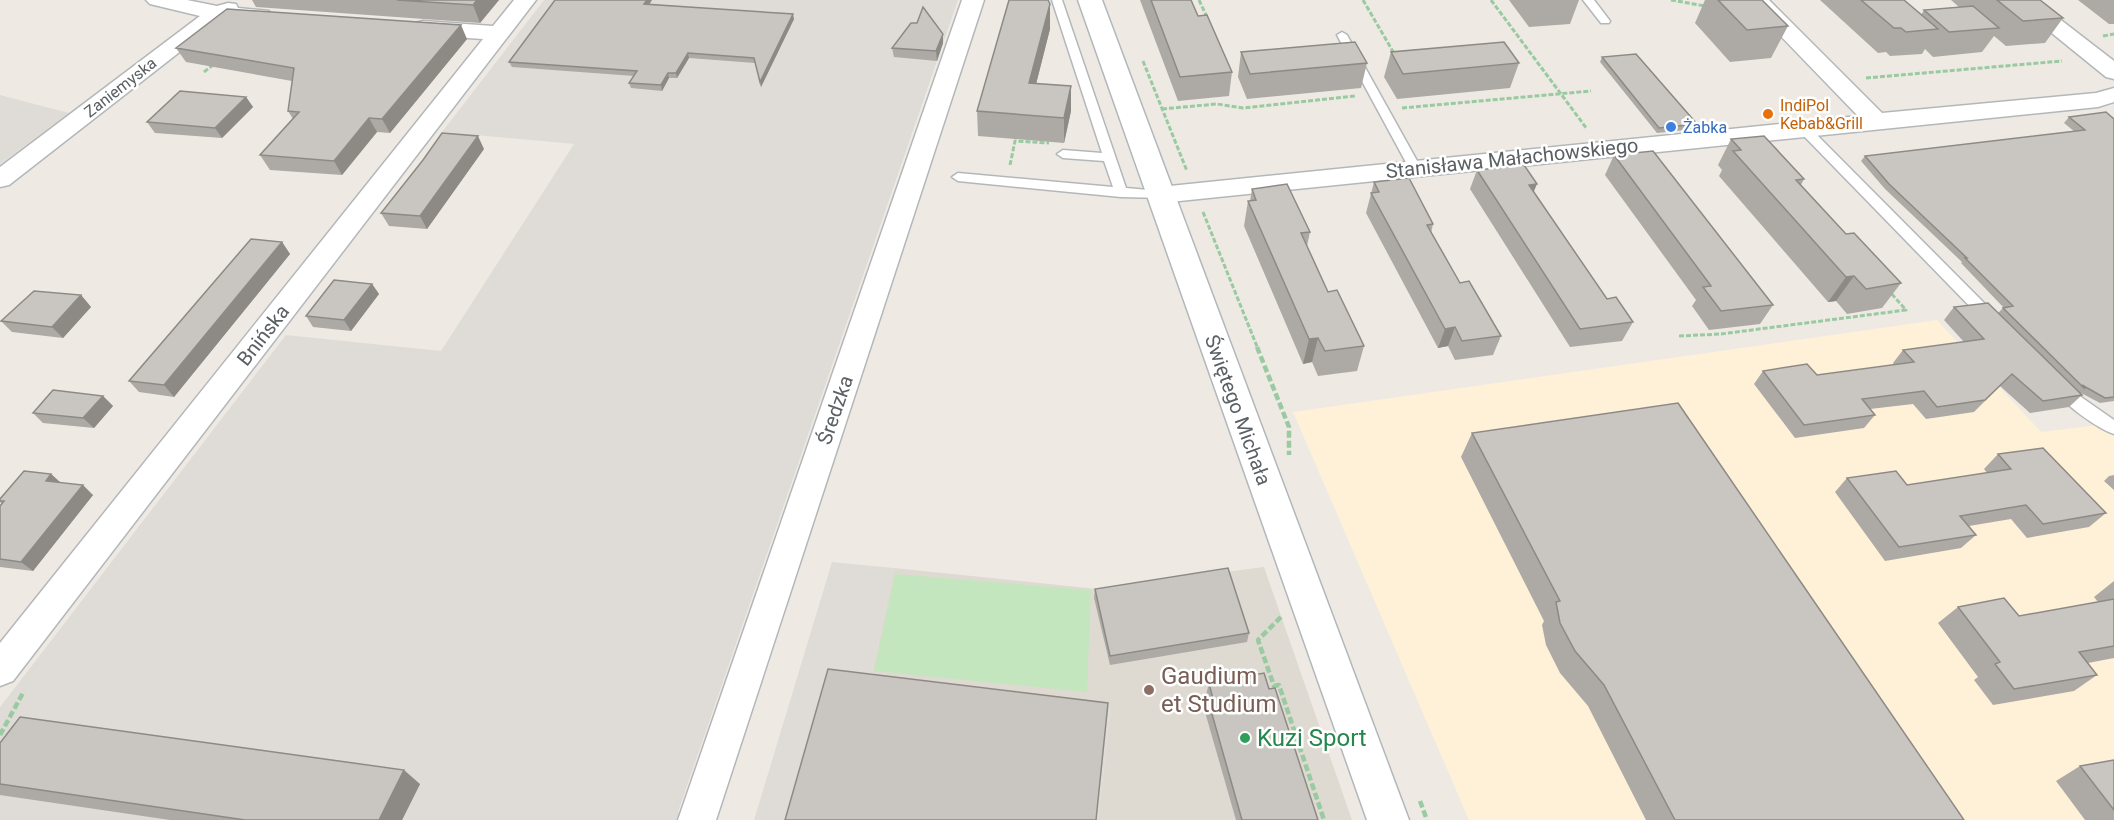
<svg xmlns="http://www.w3.org/2000/svg" width="2114" height="820" viewBox="0 0 2114 820" font-family="Roboto,sans-serif">
<style>
.commercial{fill:#fef1d8}
.industrial{fill:#dfdcd7}
.education{fill:#ded9d1}
.green{fill:#c4e6bf}
.lines{fill:none;stroke-linecap:round;stroke-linejoin:round}
.lane-casing{stroke:#b4b7ba;stroke-width:3}
.street-casing{stroke:#b4b7ba;stroke-width:3}
.secondary-casing{stroke:#b2b7bb;stroke-width:3}
.path-far1{stroke:#99caa2;stroke-width:3;stroke-dasharray:5 2;stroke-linecap:butt}
.path{stroke:#99caa2;stroke-width:4.5;stroke-dasharray:7 3;stroke-linecap:butt}
.lane{fill:#fff;fill-rule:evenodd}
.street{fill:#fff;fill-rule:evenodd}
.secondary{fill:#fff;fill-rule:evenodd}
.wall{fill:#ada9a5}
.shaded-wall{fill:#8d8a86}
.building{fill:#c9c5c0;stroke:#8d8a86;stroke-width:1.5}
.food-dot{fill:#e8710a;stroke:#fff;stroke-width:2}
.shop-dot{fill:#3f7fe0;stroke:#fff;stroke-width:2}
.education-dot{fill:#8d6e63;stroke:#fff;stroke-width:2}
.leisure-dot{fill:#2e9e5b;stroke:#fff;stroke-width:2}
.labels{text-anchor:middle;stroke-width:5;stroke-linejoin:round;paint-order:stroke}
.far-street-label{font-size:16px;fill:#5b6064;stroke:#fff}
.far-food-label{font-size:16px;fill:#c56008;stroke:#fff;text-anchor:start}
.far-shop-label{font-size:16px;fill:#366cbe;stroke:#fff;text-anchor:start}
.street-label{font-size:20px;fill:#5b6064;stroke:#fff}
.near-education-label{font-size:24px;fill:#785e54;stroke:#fff;text-anchor:start}
.near-leisure-label{font-size:24px;fill:#27864d;stroke:#fff;text-anchor:start}
</style>
<rect width="100%" height="100%" fill="#eeeae3"/>
<path class="commercial" d="M1937,320L2041,432L2114,423V820H1469L1293,412Z"/>
<path class="industrial" d="M544,0H958L678,812L710,817L709,820H0V707L286,335L441,351L574,144L442,132Z
M0,95L69,113L0,164Z
M832,562L894,568L872,674L1111,705L1098,820H754Z"/>
<path class="education" d="M1264,567L1352,820H1098L1111,705L872,674L894,568L1097,589Z"/>
<path class="green" d="M895,574L1091,590L1087,692L874,671Z"/>
<g class="lines">
<g class="lane-casing">
<path id="lane" d="M1052,0H1062L1126,188L1160,191L1164,192L1166,195L1164,198L1121,197L958,181L952,177L958,173L1113,187L1104,161L1063,158L1057,154L1063,150L1102,153Z
M1583,0H1594L1610,21L1609,23H1601Z
M1342,32L1347,35L1421,168L1419,171L1415,172L1409,168L1337,35Z
M1804,125L1808,126L1996,315L1998,319L1996,323H1986L1800,132L1798,129Z
M2061,383L2114,420V434C2098,429 2062,403 2054,389L2056,385Z"/>
</g>
<g class="street-casing">
<path id="street" d="M146,0H187L217,6L228,3L236,4L238,8L269,11L272,16L269,21C243,27 236,13 209,29L9,185L0,187V167L200,16L150,4Z
M514,0H536L13,681L0,686V643L483,39L423,35L415,33L412,28L415,23L423,21L493,26Z
M962,0H984L716,820H678Z
M1746,0H1769L1882,113L2096,93L2114,88V102L2098,107L1160,203L1151,201L1147,195L1151,189L1160,187L1858,116Z
M2011,0H2035L2114,61V79L2106,77Z"/>
</g>
<g class="secondary-casing">
<path id="secondary" d="M1078,0H1102L1409,820H1367Z"/>
</g>
<path class="path-far1" d="M1199,0L1207,17
M1363,0L1395,55
M1491,0L1587,129
M1671,0L1705,6
M2103,36L2114,34
M1143,61L1187,171
M204,72L213,65
M1866,78L2062,61
M1402,108L1591,91
M1162,109L1217,104L1243,108L1355,96
M1010,165L1015,141L1049,143
M1203,212L1258,349
M1679,336L1721,334L1906,310L1889,291"/>
<path class="path" d="M1257,347L1289,427V455
M1281,617L1258,640L1274,686L1279,685L1324,820
M0,735L24,691
M1420,801L1427,820"/>
<use href="#lane" class="lane"/>
<use href="#street" class="street"/>
<use href="#secondary" class="secondary"/>
</g>
<path class="wall" d="M252,0H499L480,23L256,7Z
M555,0H652L649,4L794,19L761,87L755,63L689,58L677,78H669L662,91L631,88L629,83L634,76L512,67L509,62Z
M1140,0H1191L1198,16L1232,72L1229,96L1178,101Z
M1509,0H1579L1570,24L1529,27Z
M1705,0H1762L1788,26L1771,58L1730,62L1695,23Z
M1820,0H1904L1921,15L1924,10L1959,7L1951,0H2040L2063,18L2045,43L2006,46L1994,36L1982,52L1933,57L1925,49L1922,54L1890,56L1886,52L1878,53Z
M2078,0H2114V24H2109Z
M1050,4V29L1036,84L1071,86V111L1064,143L978,136L977,111Z
M943,34V43L937,61L894,57L892,48Z
M467,39L390,133L377,132L342,175L270,170L260,155L293,119L288,111L292,81L186,62L176,48Z
M1241,52L1367,63L1361,88L1247,99L1238,77Z
M1391,52L1519,63L1510,88L1397,99L1384,77Z
M1602,57L1697,124L1695,129L1657,133L1600,62Z
M246,97L253,107L222,138L155,133L147,122Z
M2069,117L2114,119V401L2100,403L2081,393L2082,395L2069,407L2030,413L2000,386L1974,412L1926,419L1913,404L1870,409L1875,415L1864,428L1795,438L1754,384L1763,371L1817,375L1894,365L1893,363L1903,350L1964,342L1944,320L1954,307L1998,313L2003,308H2004L1961,263L1962,262L1885,189L1861,161L1865,156L2075,132L2064,123Z
M1731,139L1804,179L1801,185L1846,234L1901,283L1882,308L1847,314L1836,301L1828,302L1719,176L1722,170L1718,165Z
M484,149L427,229L389,226L381,213Z
M1614,155L1773,305L1760,324L1709,330L1692,306L1696,300L1605,175Z
M1477,170L1534,193L1607,299L1633,322L1622,341L1570,347L1470,189Z
M1374,182L1433,224L1431,233L1460,283L1501,336L1493,355L1455,360L1448,346L1438,348L1366,213Z
M1252,189L1310,232L1307,246L1328,292L1364,346L1357,371L1318,376L1312,362L1303,364L1244,226L1248,201H1250Z
M282,242L290,254L174,397L139,392L129,381Z
M372,284L379,294L351,331L313,327L306,316Z
M81,295L91,307L63,338L12,332L1,321Z
M103,396L113,406L94,428L43,423L33,413Z
M1472,433L1964,820H1646L1588,706L1560,673L1546,645L1542,625L1544,621L1461,457Z
M1998,454L2106,513L2089,527L2027,538L2011,519L1969,526L1976,535L1961,548L1885,561L1835,492L1847,478L1907,485L1987,473L1984,469Z
M51,474L61,483L93,495L33,571L0,567V506L2,504L0,502V499Z
M2114,475V490L2104,481L2109,476Z
M2114,581V658L2088,663L2097,675L2074,691L1993,705L1974,680L1978,677L1938,623L1958,607L2019,616L2098,602L2094,597Z
M1095,589L1249,633L1247,642L1110,665L1094,598Z
M1209,683L1269,689L1318,820H1236L1205,712L1208,701L1206,695Z
M0,743L420,784L402,820H170L0,795Z
M2114,760V820H2085L2056,781L2080,766Z"/>
<path class="shaded-wall" d="M477,0H499L480,23L473,5Z
M647,0H652L646,9L644,4Z
M1050,4V29L1030,108L1029,83Z
M793,14L794,19L761,87L760,82Z
M461,25L467,39L390,133L382,119Z
M943,34V43L937,61L936,51Z
M688,53L689,58L677,78L676,73Z
M668,73L669,78L662,91L661,85Z
M1071,86V111L1064,143V118Z
M246,97L253,107L222,138L215,128Z
M369,118L377,132L342,175L334,161Z
M478,136L484,149L427,229L420,216Z
M1537,184L1529,203V185Z
M282,242L290,254L174,397L164,385Z
M1854,276L1836,301L1828,302L1846,277Z
M372,284L379,294L351,331L344,320Z
M81,295L91,307L63,338L52,327Z
M1455,327L1448,346L1438,348L1445,329Z
M1318,338L1312,362L1303,364L1309,339Z
M103,396L113,406L94,428L83,418Z
M51,474L62,484L46,481Z
M83,485L93,495L33,571L21,562Z
M404,770L420,784L402,820H379Z"/>
<path class="building" d="M397,0H477L473,5Z
M555,0H647L644,4L793,14L760,82L754,58L688,53L676,73H668L661,85L629,83L637,71L509,62Z
M1009,0H1048L1050,4L1029,83L1071,86L1064,118L977,111Z
M1151,0H1191L1198,16L1207,15L1232,72L1180,77Z
M1718,0H1762L1788,26L1747,30Z
M1861,0H1904L1938,29L1906,32L1901,28H1894Z
M1997,0H2040L2063,18L2023,21Z
M1973,6L1999,28L1949,32L1924,10Z
M923,7L943,34L936,51L892,48L911,23H917Z
M227,9L461,25L382,119L369,118L334,161L260,155L299,112L288,111L294,68L176,48Z
M1355,42L1367,63L1250,74L1241,52Z
M1504,42L1519,63L1403,74L1391,52Z
M1636,54L1697,124L1659,128L1602,57Z
M180,91L246,97L215,128L147,122Z
M2106,112L2114,119V397L2105,398L2082,385L2085,389L2003,308L2013,306L1965,258H1967L1889,184L1865,156L2085,130L2069,117Z
M442,133L478,136L420,216L381,213L423,160Z
M1764,136L1804,179L1796,180L1846,234L1854,233L1901,283L1866,289L1854,276L1846,277L1733,151L1741,150L1731,139Z
M1653,151L1773,305L1721,311L1703,287L1711,286L1614,155Z
M1524,165L1537,184L1529,185L1607,299L1616,297L1633,322L1580,329L1477,170Z
M1409,178L1433,224L1427,225L1460,283L1469,281L1501,336L1462,341L1455,327L1445,329L1371,193L1379,192L1374,182Z
M1287,184L1310,232L1301,233L1328,292L1337,290L1364,346L1325,351L1318,338L1309,339L1248,201L1256,200L1252,189Z
M251,239L282,242L164,385L129,381Z
M334,280L372,284L344,320L306,316Z
M34,291L81,295L52,327L1,321Z
M1988,303L2082,395L2043,401L2012,374L1985,400L1937,407L1924,391L1862,399L1875,415L1804,425L1763,371L1807,364L1817,375L1914,362L1903,350L1984,339L1954,307Z
M53,390L103,396L83,418L33,413Z
M1678,403L1964,820H1675L1604,685L1575,651L1560,623L1556,602L1560,601L1472,433Z
M2043,448L2106,513L2043,524L2026,505L1960,516L1976,535L1899,547L1847,478L1896,471L1907,485L2011,469L1998,454Z
M24,471L51,474L46,481L83,485L21,562L0,559V506L4,501H0V499Z
M1228,568L1249,633L1110,656L1095,589Z
M2004,598L2019,616L2114,599V646L2079,652L2097,675L2014,689L1995,664L2000,662L1958,607Z
M828,669L1108,703L1096,820H785Z
M1264,673L1269,689L1275,688L1318,820H1242L1208,700L1213,699L1209,683Z
M20,717L404,770L379,820H245L0,784V743Z
M2114,760V810L2080,766Z"/>
<circle class="food-dot" cx="1768" cy="114" r="6"/>
<circle class="shop-dot" cx="1671" cy="127" r="6"/>
<circle class="education-dot" cx="1149" cy="690" r="6"/>
<circle class="leisure-dot" cx="1245" cy="738" r="6"/>
<g class="labels">
<g class="far-street-label">
<text transform="translate(120 87) rotate(-38)" y="6">Zaniemyska</text>
</g>
<g class="far-food-label">
<text x="1780" y="111">IndiPol<tspan x="1780" dy="18">Kebab&amp;Grill</tspan></text>
</g>
<g class="far-shop-label">
<text x="1683" y="133">Żabka</text>
</g>
<g class="street-label">
<text transform="translate(1512 158) rotate(-6)" y="7">Stanisława Małachowskiego</text>
<text transform="translate(263 335) rotate(-52)" y="7">Bnińska</text>
<text transform="translate(835 410) rotate(-71)" y="7">Średzka</text>
<text transform="translate(1238 410) rotate(70)" y="7">Świętego Michała</text>
</g>
<g class="near-education-label">
<text x="1161" y="684">Gaudium<tspan x="1161" dy="28">et Studium</tspan></text>
</g>
<g class="near-leisure-label">
<text x="1257" y="746">Kuzi Sport</text>
</g>
</g>
</svg>
